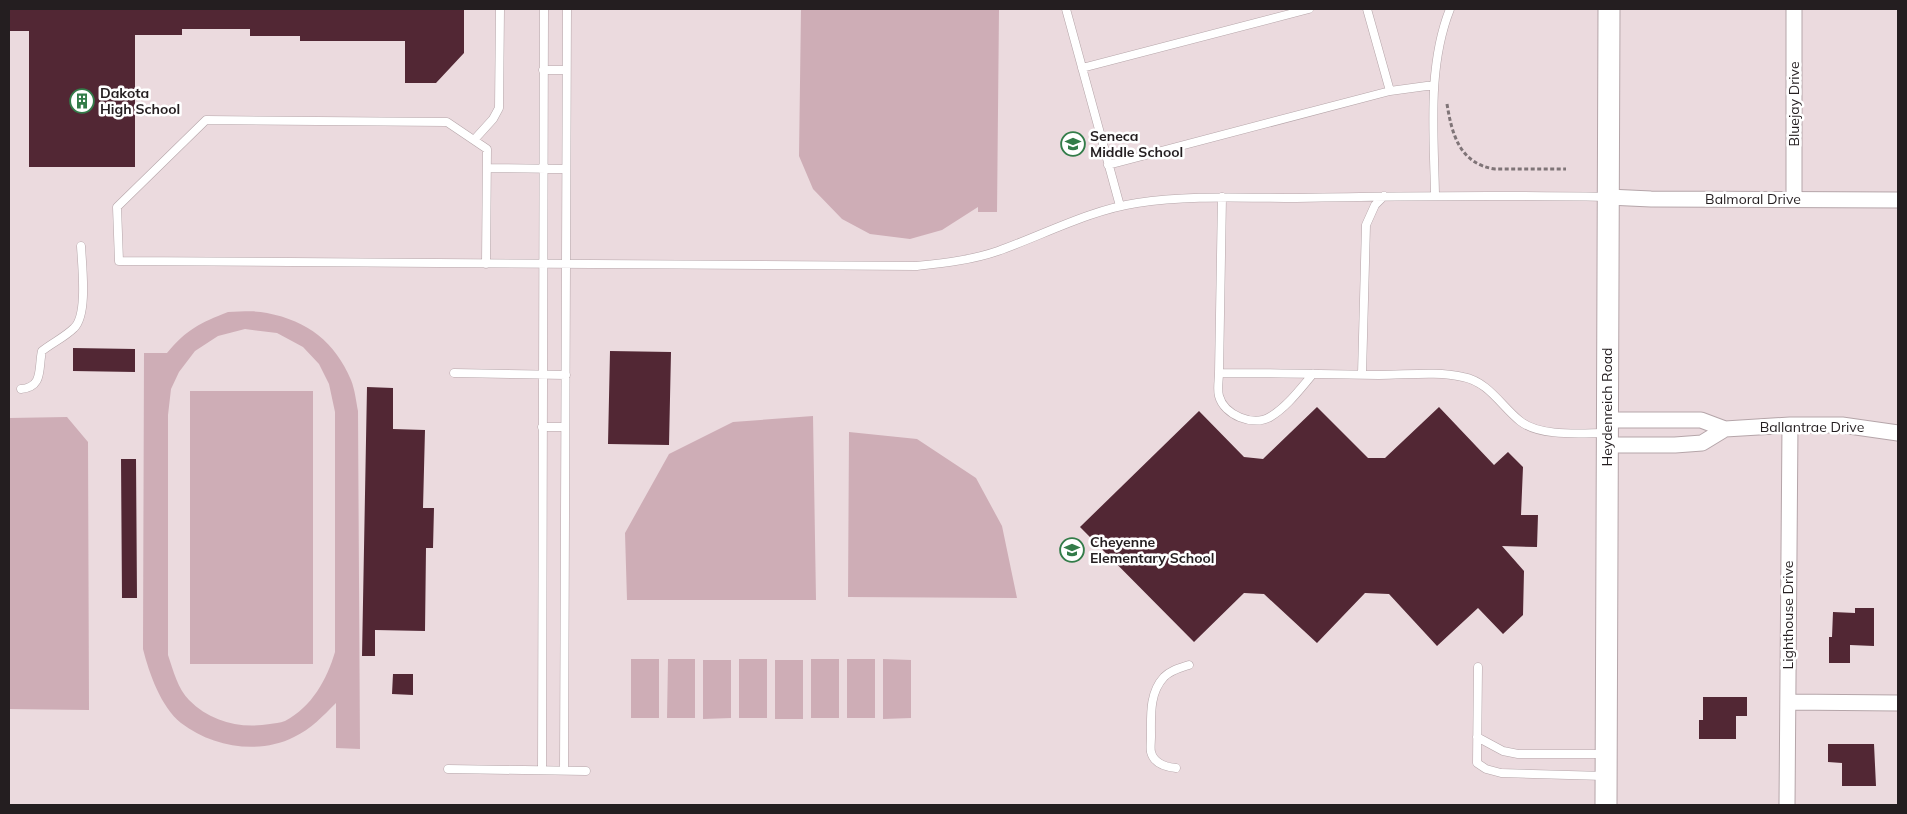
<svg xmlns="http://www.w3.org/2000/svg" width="1907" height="814" viewBox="0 0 1907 814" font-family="Mulish,sans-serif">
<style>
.grass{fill:#ceadb6;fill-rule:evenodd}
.building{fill:#522734}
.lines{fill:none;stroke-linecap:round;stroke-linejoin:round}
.lane-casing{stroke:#b5a5a9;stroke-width:9}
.street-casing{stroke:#b5a5a9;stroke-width:17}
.secondary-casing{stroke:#b5a5a9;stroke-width:23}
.path{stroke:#7f7477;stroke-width:3;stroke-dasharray:4 2.5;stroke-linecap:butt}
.lane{stroke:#fff;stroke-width:8}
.street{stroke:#fff;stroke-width:15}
.secondary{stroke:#fff;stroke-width:21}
.labels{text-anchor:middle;stroke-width:5;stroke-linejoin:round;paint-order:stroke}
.poi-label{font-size:14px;font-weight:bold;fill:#241e20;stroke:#fff;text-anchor:start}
.street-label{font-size:14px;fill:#241e20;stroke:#fff}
</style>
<rect width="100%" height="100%" fill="#ebdade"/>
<path class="grass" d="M801,9H999L997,212H978V207L942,230L910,239L870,234L842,219L813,189L799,156Z
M228,312C241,312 255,310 267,313C308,321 335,342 351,380C355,390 356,401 358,411L360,749L336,748V703C323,716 311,729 294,737C259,755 212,747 181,723C161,707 149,673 143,649L144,353H167C187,329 200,323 228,312ZM245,329L277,333L303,347L319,364L329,384L335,412V652C327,679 312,707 285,721C280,723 274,723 270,724C240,729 211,722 189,700C178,689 173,670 168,655V415L171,389L179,372L195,351L218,336Z
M190,391H313V664H190Z
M813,416L816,600H627L625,533L669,454L733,422Z
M67,417L88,442L89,710L9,709V418Z
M849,432L917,439L976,478L1002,526L1017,598L848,597Z
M631,659H659V718H631Z
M668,659H695V718H667Z
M739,659H767V718H739Z
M811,659H839V718H811Z
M847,659H875V718H847Z
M883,659L911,660V718L883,719Z
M703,660H731V718L703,719Z
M775,660H803V719H775Z"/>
<path class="building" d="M9,9H464V53L436,83H405V41H300V36H250V29H182V35H135V167H29V31H9Z
M73,348L135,349V372L73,371Z
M610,351L671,352L669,445L608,444Z
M367,387L393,388V429L425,430L423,508H434L433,548H426L425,631L375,630V656H362Z
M1317,407L1368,458H1385L1439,407L1494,465L1508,452L1523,467L1521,515H1538L1537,547L1502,546L1524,571L1523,615L1503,634L1478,608L1437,646L1389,594L1365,593L1317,643L1264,594L1244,593L1194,642L1080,527L1199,411L1244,457L1263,459Z
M121,459H136L137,598H122Z
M1855,608H1874V646L1850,645V663H1829V637H1832L1833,612L1855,613Z
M393,674H413V695L392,694Z
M1703,697H1747V716H1736V739H1699V720H1703Z
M1828,744H1874L1876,786H1842V763L1828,762Z"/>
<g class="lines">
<g class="lane-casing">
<path id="lane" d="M1066,9L1120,206
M1367,9L1390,91
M1082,68L1309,9
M543,70H566
M474,140L493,119L499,108L500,9
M1108,165L1390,91L1434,85
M487,168L566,169
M1435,195C1434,134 1427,67 1450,9
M486,264L487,149L447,122L206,120L117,207L119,261L917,266C944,263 972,260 998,251C1043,235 1090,210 1137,203C1190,195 1243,198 1296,198C1399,196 1502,195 1606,197
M454,373L566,375
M1219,373L1222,197
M1313,374C1300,389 1287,407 1270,417C1253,427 1224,415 1219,396C1217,389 1219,380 1219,373C1272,373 1326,374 1379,375C1407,375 1437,371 1463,377C1489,382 1501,406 1520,421C1540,437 1581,433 1605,433
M1362,374L1366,225L1375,205L1384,196
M21,389C44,387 38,368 42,351C52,343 65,337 74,328C88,315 82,266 81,246
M542,427H565
M1478,667L1477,763L1486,769L1501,773L1604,776
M1477,737L1503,751L1518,754H1606
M1176,768C1166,767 1154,764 1151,752C1150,748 1151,741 1151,737C1151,716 1149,693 1164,677C1171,670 1180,668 1189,665
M448,769L586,771
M542,770L544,9
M564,770L567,9"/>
</g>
<g class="street-casing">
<path id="street" d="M1794,9V199
M1608,197L1651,199L1898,200
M1607,420H1701L1725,429L1790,425H1842L1898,433
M1607,445H1675L1702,443L1725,429
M1788,702L1898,703
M1787,805L1790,425"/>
</g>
<g class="secondary-casing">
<path id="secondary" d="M1606,805L1609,9"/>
</g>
<path class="path" d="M1447,104C1452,135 1460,164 1495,169H1566"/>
<use href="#lane" class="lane"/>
<use href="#street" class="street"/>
<use href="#secondary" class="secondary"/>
</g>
<defs>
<g id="building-ring" transform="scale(1.25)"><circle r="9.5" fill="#fff" stroke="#337c49" stroke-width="1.5"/><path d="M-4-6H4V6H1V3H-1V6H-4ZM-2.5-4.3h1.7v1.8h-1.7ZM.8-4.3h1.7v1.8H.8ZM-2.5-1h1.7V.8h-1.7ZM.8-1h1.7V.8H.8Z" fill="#337c49"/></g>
<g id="school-ring" transform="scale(1.25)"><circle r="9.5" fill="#fff" stroke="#337c49" stroke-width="1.5"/><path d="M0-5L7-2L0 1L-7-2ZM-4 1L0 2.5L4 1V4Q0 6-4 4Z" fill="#337c49"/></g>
</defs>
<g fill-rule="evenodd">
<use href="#building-ring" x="82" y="101"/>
<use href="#school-ring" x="1073" y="144"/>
<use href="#school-ring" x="1072" y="550"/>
</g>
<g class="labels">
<g class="poi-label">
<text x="100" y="98">Dakota<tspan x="100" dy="16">High School</tspan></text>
<text x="1090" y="141">Seneca<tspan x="1090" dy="16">Middle School</tspan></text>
<text x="1090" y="547">Cheyenne<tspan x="1090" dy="16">Elementary School</tspan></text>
</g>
<g class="street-label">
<text transform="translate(1794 104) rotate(-90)" y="5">Bluejay Drive</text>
<text x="1753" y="204">Balmoral Drive</text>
<text transform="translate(1607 407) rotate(-90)" y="5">Heydenreich Road</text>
<text x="1812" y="432">Ballantrae Drive</text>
<text transform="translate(1788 615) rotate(-90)" y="5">Lighthouse Drive</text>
</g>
</g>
<rect width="1907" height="814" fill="none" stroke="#241e20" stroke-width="20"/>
</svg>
